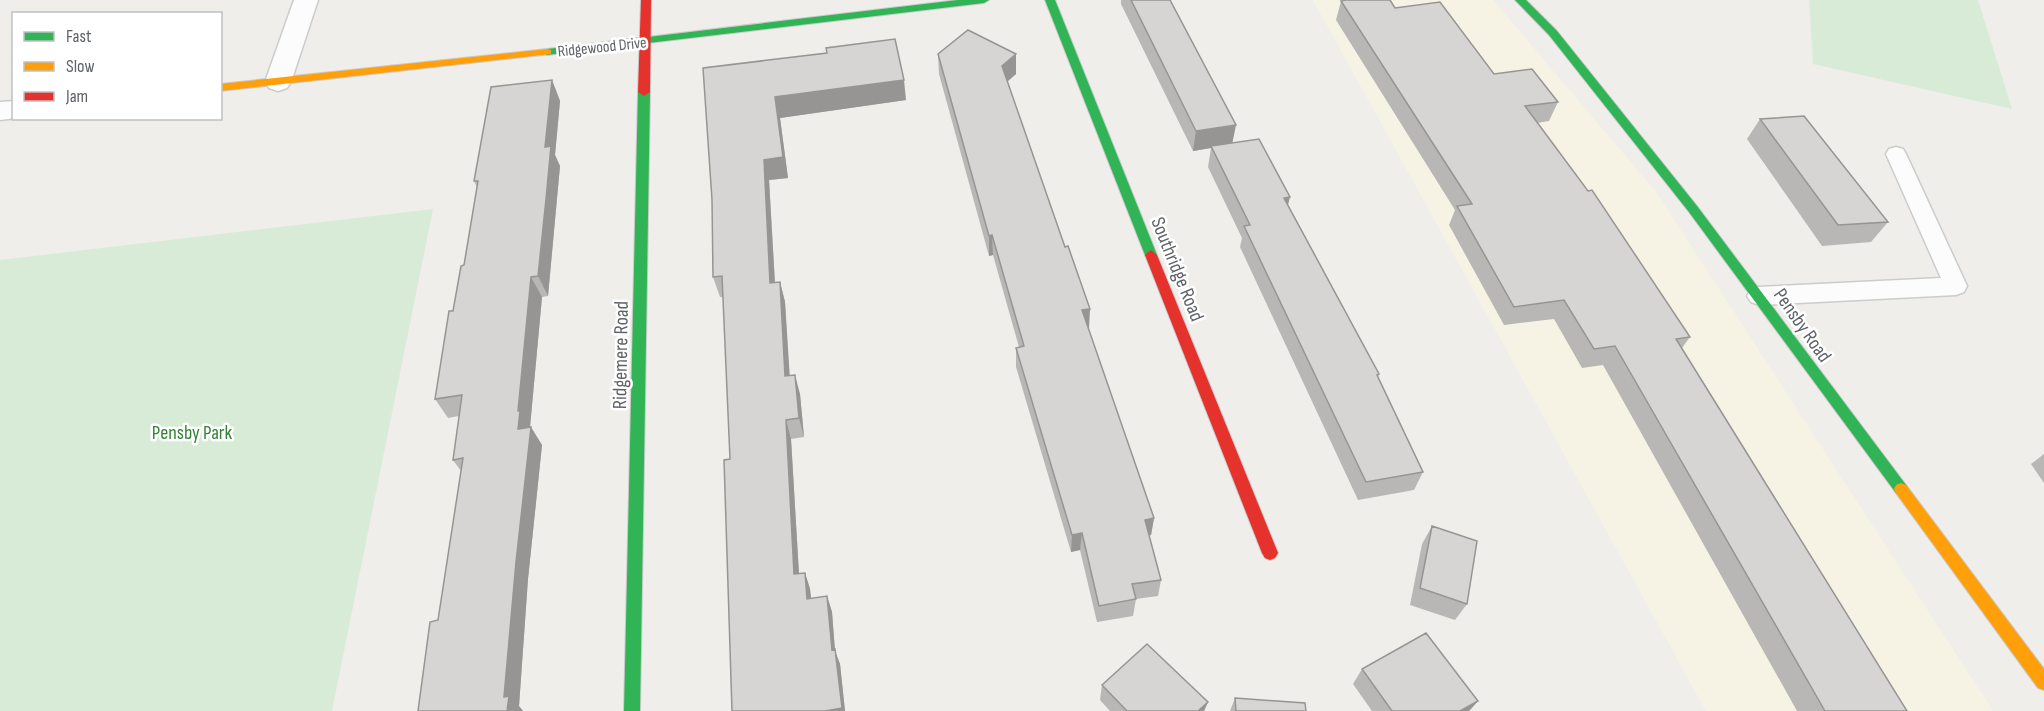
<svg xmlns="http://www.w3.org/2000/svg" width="2044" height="711" viewBox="0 0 2044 711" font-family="'Sofia Sans Condensed',sans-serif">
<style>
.commercial{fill:#f7f3e4}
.green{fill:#d8ebd6}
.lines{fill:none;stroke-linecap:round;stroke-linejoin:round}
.lane-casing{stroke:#cbcccc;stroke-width:3}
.street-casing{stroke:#cbcccc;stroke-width:3}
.fast-casing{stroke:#cacacb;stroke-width:2}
.slow-casing{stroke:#cacacb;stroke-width:2}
.jam-casing{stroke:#cacacb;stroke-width:2}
.lane{fill:#fdfcfc;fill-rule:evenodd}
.street{fill:#fdfcfc;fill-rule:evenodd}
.fast{fill:#30b455;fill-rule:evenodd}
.slow{fill:#ff9f0a;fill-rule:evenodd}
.jam{fill:#e5322d;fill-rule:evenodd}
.wall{fill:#b8b7b5}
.shaded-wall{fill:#969594}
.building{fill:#d6d5d3;stroke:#969594;stroke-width:1.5}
.labels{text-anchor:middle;stroke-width:5;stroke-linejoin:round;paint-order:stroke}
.far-street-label{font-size:16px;fill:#5f6368;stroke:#fff}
.street-label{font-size:20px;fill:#5f6368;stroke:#fff}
.park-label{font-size:20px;fill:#348238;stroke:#fff}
</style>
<rect width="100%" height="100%" fill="#efeeea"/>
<path class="commercial" d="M1313,0H1493L1656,192L1993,711H1706Z"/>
<path class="green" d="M1809,0H1978L2012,109L1813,64Z
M433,209L332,711H0V260Z"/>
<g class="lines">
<g class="lane-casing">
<path id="lane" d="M1896,147L1903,149L1906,154L1967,286L1964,292L1956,295L1759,305L1751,302L1747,296L1751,290L1759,287L1941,278L1886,154L1889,149Z"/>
</g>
<g class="street-casing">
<path id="street" d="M294,0H318L291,82L287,88L278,91L269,88L265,82Z
M14,101V118H16L0,120V102Z"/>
</g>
<g class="fast-casing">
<path id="fast" d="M958,0H989L984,3L547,55L542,52L547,49Z
M1045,0H1055L1157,255L1155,258H1147L1145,255Z
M1515,0H1526L1557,31L1697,206L1906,485L1908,489L1906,493L1901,495L1896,493L1689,212L1549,35Z
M644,88L650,92L640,711H624L638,92Z"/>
</g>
<g class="slow-casing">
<path id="slow" d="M547,49L551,50V54L220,91V84Z
M1901,483L1906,485L2044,669V690L2038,688L1896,493L1894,489L1896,485Z"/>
</g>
<g class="jam-casing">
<path id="jam" d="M641,0H651L650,92L644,96L638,92Z
M1151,250L1157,255L1278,553L1275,558L1270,560L1265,558L1262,553L1145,255Z"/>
</g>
<use href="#lane" class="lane"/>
<use href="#street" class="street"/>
<use href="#fast" class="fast"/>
<use href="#slow" class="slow"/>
<use href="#jam" class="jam"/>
</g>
<path class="wall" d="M1121,0H1170L1232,143L1288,205L1379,374L1378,377L1423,472L1414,490L1358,500L1240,247L1242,238L1208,167L1211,148L1193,151L1121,4Z
M1341,1L1395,8L1494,74L1558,102L1549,121L1537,123L1690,337L1682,348L1907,711H1797L1603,365L1582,368L1554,319L1504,325L1449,225L1455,210L1336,20Z
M938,54L1016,74L1007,82L1089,328L1088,329L1154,518L1151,535L1149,536L1161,580L1158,596L1136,599L1133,616L1097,622L1080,550L1071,552L1016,367V348L1019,347L993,255L989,256L939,74Z
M703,68L906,100L780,118L788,178L769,180L775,282H780L785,302L789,375L800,394L804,437L791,439L799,574L805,573L810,589L811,599L827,596L832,612L835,651L840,664L845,711H732L730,459L723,297H720L713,277L712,200Z
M552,80L560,101L555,155L560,166L548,296L542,297L530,427L542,445L528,579L519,706L523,711H418L438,620L461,471L453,460L459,416L448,418L435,399L464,265L477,187L474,181Z
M1760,119L1888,222L1871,242L1822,246L1747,139Z
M2044,454V483L2031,464Z
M1432,526L1467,604L1455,620L1410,605L1422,544Z
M1362,669L1478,701L1469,711H1372L1353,684Z
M1102,685L1208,702L1204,711H1110L1100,700Z
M1235,698L1306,711H1230Z"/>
<path class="shaded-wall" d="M1016,54V74L1002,86V66Z
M552,80L560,101L555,155L560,166L548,296L538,276L545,147Z
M904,80L906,100L780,118L788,178L769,180L776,303L770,283L764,160L775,97Z
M1236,125L1232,145L1211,146V148L1193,151L1196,131Z
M1290,197L1285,217L1284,198Z
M992,235L993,255L989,256V236Z
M531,277L542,297L530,427H531L542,445L528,579L519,706L523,711H507L504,697L518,429V411Z
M780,282L785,302L791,395L785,376Z
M1090,309L1089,328L1080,330L1082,310Z
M795,375L800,394L804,437L799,418Z
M786,420L791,439L800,591L794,574Z
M1154,518L1151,535L1142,537L1145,520Z
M1082,533L1080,550L1071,552L1072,535Z
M805,573L810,589L813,616L807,599Z
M827,596L832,612L835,651L840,664L845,711H825L832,650Z
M1478,701L1469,711H1460Z
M1208,702L1204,711H1198Z"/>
<path class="building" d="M1131,0H1170L1236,125L1196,131Z
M1346,0H1390L1395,8L1440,2L1494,74L1532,69L1558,102L1525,106L1588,191L1592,190L1690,337L1676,339L1907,711H1825L1615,346L1594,349L1564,300L1514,307L1457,206L1472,204L1341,1Z
M968,30L1016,54L1002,66L1065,247L1068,246L1090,309L1082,310L1154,518L1145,520L1161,580L1132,584L1136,599L1099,606L1082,533L1072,535L1016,348L1024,346L992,235L989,236L938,54Z
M895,39L904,80L775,97L783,157L764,160L770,283L780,282L785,376L795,375L799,418L786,420L794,574L805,573L807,599L827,596L832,650L835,649L842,708L825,711H732L724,460L730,459L722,276L713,277L712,200L703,68L827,53L826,48Z
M552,80L545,147L551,146L546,199L538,276L531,277L518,411H520L518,429L531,427L516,562L504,697L509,696L507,711H418L430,622L438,620L463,458L453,460L462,395L435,399L449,311H453L461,266L464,265L478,181H474L491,87Z
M1804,116L1888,222L1838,225L1760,119Z
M1259,139L1290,197L1284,198L1379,374L1377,375L1423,472L1366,482L1244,226L1250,225L1211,146Z
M1432,526L1477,541L1467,604L1420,588Z
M1426,633L1478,701L1460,711H1392L1362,669Z
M1147,644L1208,702L1198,711H1127L1102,685Z
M1235,698L1305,703L1306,711H1236Z"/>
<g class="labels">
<g class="far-street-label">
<text transform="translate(602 46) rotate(-6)" y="6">Ridgewood Drive</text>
</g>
<g class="street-label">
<text transform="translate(1178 269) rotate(68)" y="7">Southridge Road</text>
<text transform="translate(1803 325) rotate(55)" y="7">Pensby Road</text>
<text transform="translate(620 355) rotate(-89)" y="7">Ridgemere Road</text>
</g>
<g class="park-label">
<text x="192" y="439">Pensby Park</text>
</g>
</g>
<rect x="12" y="12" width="210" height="108" fill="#ffffff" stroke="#bfc1c3" stroke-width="1.5"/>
<rect x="24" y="32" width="30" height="9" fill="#30b455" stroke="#bfc1c3" stroke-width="1.5"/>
<text x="66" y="42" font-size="18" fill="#5f6368">Fast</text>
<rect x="24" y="62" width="30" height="9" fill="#ff9f0a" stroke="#bfc1c3" stroke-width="1.5"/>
<text x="66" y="72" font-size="18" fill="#5f6368">Slow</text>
<rect x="24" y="92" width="30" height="9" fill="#e5322d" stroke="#bfc1c3" stroke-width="1.5"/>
<text x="66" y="102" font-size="18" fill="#5f6368">Jam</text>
</svg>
